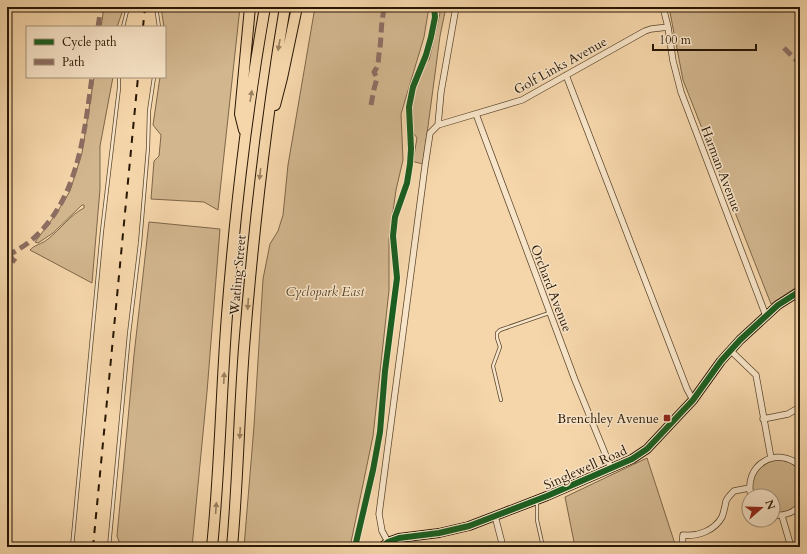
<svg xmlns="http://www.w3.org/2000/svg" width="807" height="554" viewBox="0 0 807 554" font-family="Cardo,serif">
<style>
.green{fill:#d2b68e;stroke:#7d6649}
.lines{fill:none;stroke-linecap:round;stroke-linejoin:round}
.lane-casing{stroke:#5b472e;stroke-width:4}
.street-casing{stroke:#5b472e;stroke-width:7}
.secondary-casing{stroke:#281704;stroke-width:10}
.highway-casing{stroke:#281704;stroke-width:12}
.lane{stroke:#f8e4c8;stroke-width:2.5}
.street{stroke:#f8e4c8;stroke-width:5.5}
.secondary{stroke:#f8e4c8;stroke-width:8}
.highway{stroke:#f5d6aa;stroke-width:10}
.rail{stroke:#281704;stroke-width:2;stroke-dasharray:7 7;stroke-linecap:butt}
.quiet{stroke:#8d6e63;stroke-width:5;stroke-dasharray:10 5;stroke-linecap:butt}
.cycleway-casing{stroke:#f8e4c8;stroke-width:8}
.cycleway{stroke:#1b5e20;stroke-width:6}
.oneway{fill:#99805f}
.poi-dot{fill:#8f2418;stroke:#f8e4c8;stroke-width:1.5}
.labels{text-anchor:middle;stroke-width:3;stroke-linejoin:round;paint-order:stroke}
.street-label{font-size:13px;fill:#281704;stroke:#f8e4c8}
.park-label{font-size:13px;font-style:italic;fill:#5b472d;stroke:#f8e4c8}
.poi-label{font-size:13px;fill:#281704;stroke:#f8e4c8;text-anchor:end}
</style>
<rect width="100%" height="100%" fill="#f5d6aa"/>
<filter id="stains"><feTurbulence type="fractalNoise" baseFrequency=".005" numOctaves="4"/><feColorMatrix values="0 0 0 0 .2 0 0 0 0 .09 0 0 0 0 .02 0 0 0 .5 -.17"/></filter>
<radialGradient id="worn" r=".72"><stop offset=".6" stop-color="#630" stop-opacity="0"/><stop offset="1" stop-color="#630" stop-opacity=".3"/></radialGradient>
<path class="green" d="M104,7H124L117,27H101Z
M161,7H240L218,210L204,202L151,199L154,161L159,156L161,135L153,125L160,77H165V27H164Z
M315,7H429L424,37L401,114L403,160L396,190L389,240V290L373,436L350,547H244L254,426L263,279L270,244L278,231L283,215L288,165Z
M437,7H446L440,36L423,164L415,162L413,161L417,138L410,128L411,102L414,90L424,64L429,60L440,13Z
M669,7H800V285L771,304L683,80Z
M94,77H113L100,146V189L92,283L30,250C34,245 42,244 48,239C60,230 70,215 84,208V205H82L53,233L38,243L35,242L56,214L70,191L82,153Z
M149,222L220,229L207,392L192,547H121L117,536L134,355Z
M647,458L676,547H575L565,497Z
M774,460C785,459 793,463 800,471V502C793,510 784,514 773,512V496H754C748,479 758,466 774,460Z"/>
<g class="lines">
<g class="lane-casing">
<path id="lane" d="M156,7L159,27
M123,27L128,7
M501,400L493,366L500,347L497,338V333L500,330L549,313
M537,503V520L543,547
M72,547L102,231L119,88V77
M109,547L129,334L140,243L148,148L149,111L154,77"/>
</g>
<g class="street-casing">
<path id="street" d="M663,7L668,27L673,61L681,92L766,316
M566,75L687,389L693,400
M476,114L575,380L611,468
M438,125L522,100L645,31L651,29L668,27
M438,125L441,92L456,7
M730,350L756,375L771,458
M763,419L788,414L800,407
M751,496C743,465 777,445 800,466
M773,515C784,516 792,514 800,506
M495,516L503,547
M782,516L791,547
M388,542L382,531L379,514L425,166L430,133L438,125
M682,547L683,535C698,537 715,530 722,517C724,512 725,506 726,501C728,497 731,494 734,491L749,488"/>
</g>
<g class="secondary-casing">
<path id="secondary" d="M382,547L388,542L399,538L439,533L469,526L547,496L632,459L647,449L693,400L721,361L740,340L778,305L800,291"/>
</g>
<g class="highway-casing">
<path id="highway" d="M275,105L282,78L297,7
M244,130L240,114L250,7
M212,547C220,470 221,392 227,315C235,212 247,109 265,7
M232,547C238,481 239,414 244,348C253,234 266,120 285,7"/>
</g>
<use href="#lane" class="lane"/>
<use href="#street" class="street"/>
<use href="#secondary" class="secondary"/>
<use href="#highway" class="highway"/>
<path class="rail" d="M143,27L145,7
M93,547L138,77"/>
<path class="quiet" d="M98,27L101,7
M784,48L800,64
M371,105L374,89L377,78L374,72C379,65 378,62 379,54C382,39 380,22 385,7
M10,254L12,259L16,262
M7,256C14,252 21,248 28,243C78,203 84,136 92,77"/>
<g class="cycleway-casing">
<path id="cycleway" d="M355,547L373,470L380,432L385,371L397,278L393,236L395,217L407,183L410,164L411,149L409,107L413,87L426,55L431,37L435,17L434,7
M382,547L388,542L399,538L439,533L469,526L547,496L632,459L647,449L693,400L721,361L740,340L778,305L800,291"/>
</g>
<use href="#cycleway" class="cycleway"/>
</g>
<defs><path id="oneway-solid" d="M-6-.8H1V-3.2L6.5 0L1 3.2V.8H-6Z"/></defs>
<g class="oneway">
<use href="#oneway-solid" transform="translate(279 45) rotate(100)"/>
<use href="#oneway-solid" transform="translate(251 96) rotate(-81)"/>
<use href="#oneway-solid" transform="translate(260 174) rotate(97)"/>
<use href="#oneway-solid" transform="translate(248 304) rotate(94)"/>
<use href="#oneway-solid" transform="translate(224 378) rotate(-87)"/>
<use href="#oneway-solid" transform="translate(240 433) rotate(93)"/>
<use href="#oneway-solid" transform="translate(216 508) rotate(-86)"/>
</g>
<rect class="poi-dot" x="663" y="414" width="8" height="8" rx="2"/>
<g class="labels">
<g class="street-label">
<text transform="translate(560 65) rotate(-29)" y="5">Golf Links Avenue</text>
<text transform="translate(722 169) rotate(69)" y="5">Harman Avenue</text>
<text transform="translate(237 275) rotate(-85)" y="5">Watling Street</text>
<text transform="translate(552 288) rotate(69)" y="5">Orchard Avenue</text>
<text transform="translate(585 467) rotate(-24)" y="5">Singlewell Road</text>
</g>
<g class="park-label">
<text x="325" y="296">Cyclopark East</text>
</g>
<g class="poi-label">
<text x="659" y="423">Brenchley Avenue</text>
</g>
</g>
<rect width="807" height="554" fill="none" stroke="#f5d6aa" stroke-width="24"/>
<rect x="8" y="8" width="791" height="538" fill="none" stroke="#281704" stroke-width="2"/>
<rect x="12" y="12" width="783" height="530" fill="none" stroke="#281704"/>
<rect x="26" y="26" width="140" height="52" fill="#f8e4c8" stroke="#a5927a"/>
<rect x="34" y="39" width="20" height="6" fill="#1b5e20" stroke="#a5927a"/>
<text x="62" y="46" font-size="12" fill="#281704">Cycle path</text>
<rect x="34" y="59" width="20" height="6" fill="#8d6e63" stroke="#a5927a"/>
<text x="62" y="66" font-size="12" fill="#281704">Path</text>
<g transform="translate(761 508) rotate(70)"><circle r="19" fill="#f8e4c8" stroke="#a5927a"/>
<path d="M0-3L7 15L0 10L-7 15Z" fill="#8f2418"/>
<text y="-6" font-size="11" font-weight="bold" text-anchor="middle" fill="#281704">N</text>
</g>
<path d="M653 44v6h103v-6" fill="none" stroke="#281704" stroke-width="2"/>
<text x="659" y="44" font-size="12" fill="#281704" stroke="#f8e4c8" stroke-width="3" paint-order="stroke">100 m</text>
<rect width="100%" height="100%" filter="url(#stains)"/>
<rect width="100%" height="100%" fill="url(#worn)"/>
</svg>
